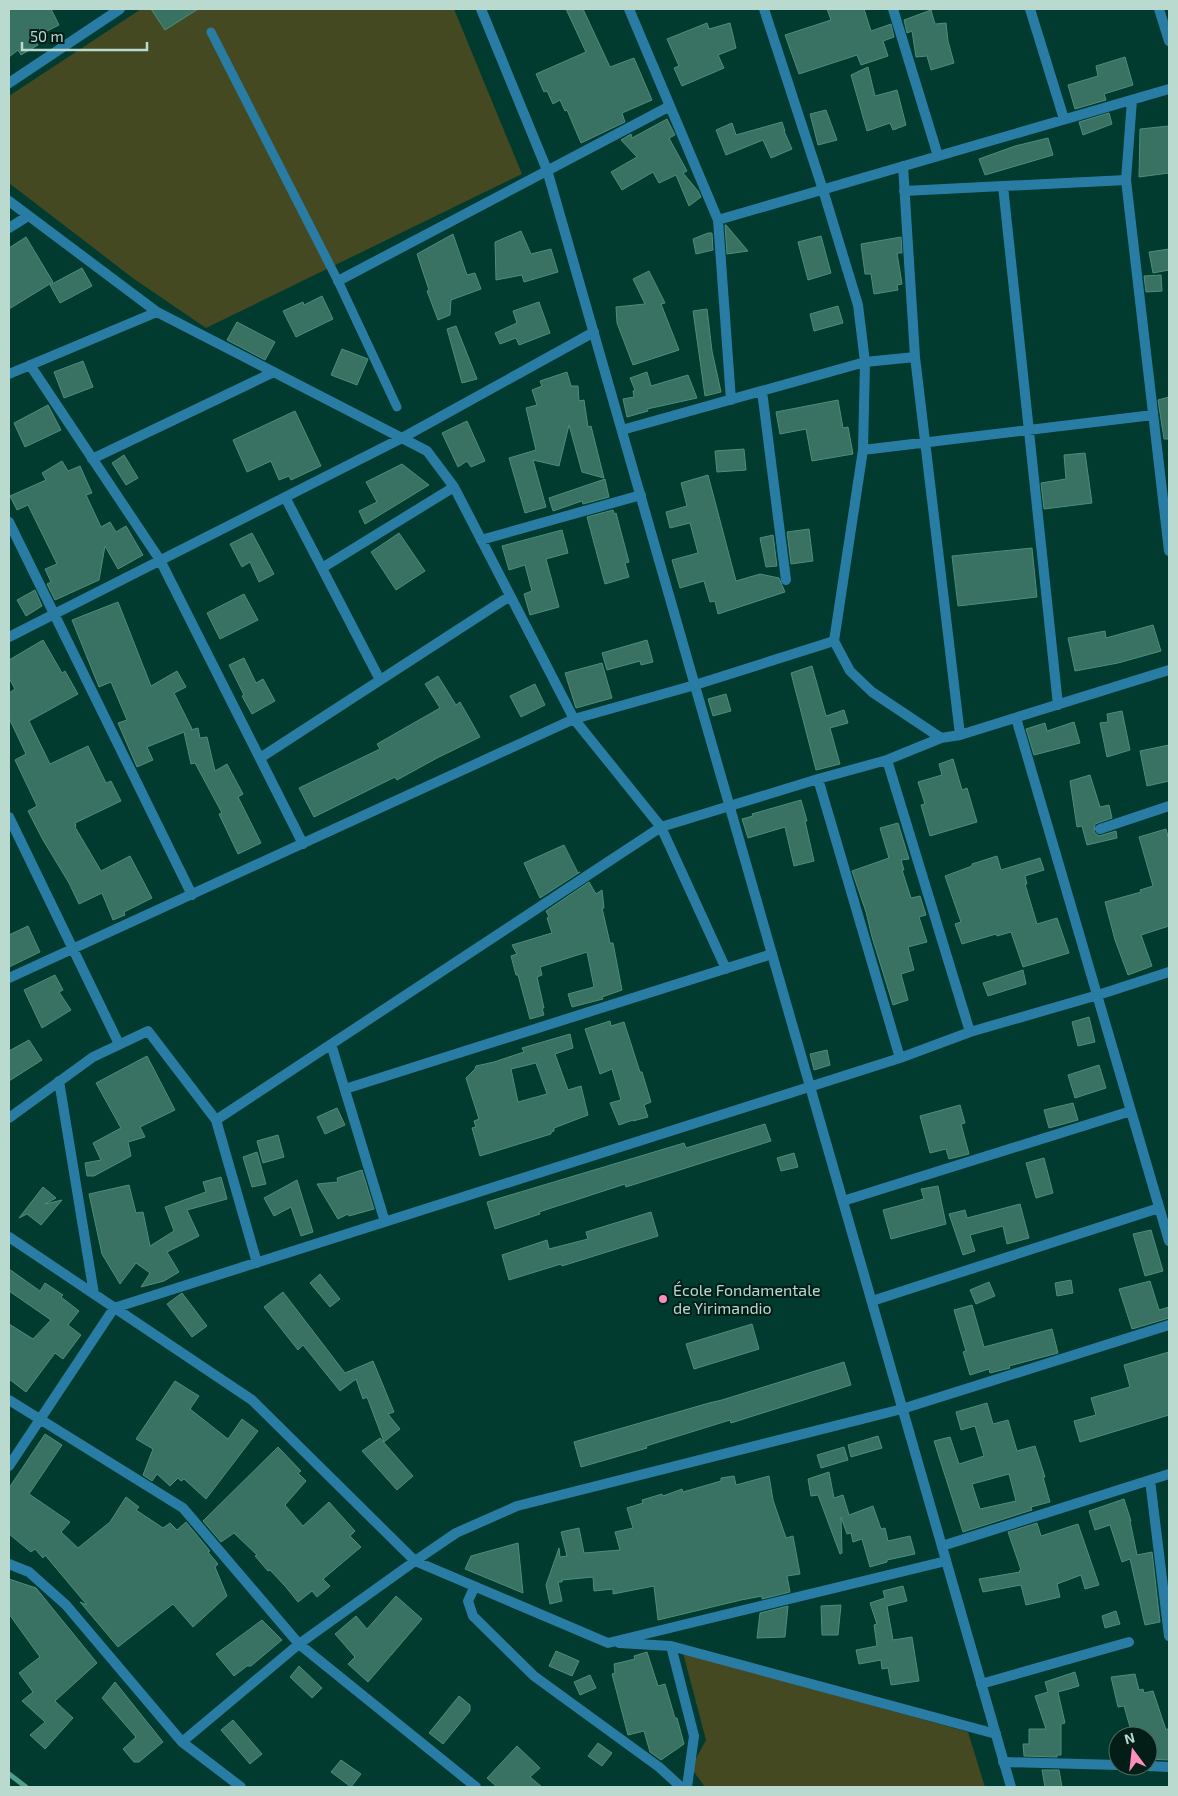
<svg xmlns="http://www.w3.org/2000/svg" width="1178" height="1796" viewBox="0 0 1178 1796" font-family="'Exo 2',sans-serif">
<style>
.green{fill:#454921}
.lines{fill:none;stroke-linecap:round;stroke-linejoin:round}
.stream{stroke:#4ea08c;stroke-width:5}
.building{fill:#397162;stroke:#4d8e7c;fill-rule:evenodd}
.service{stroke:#297da5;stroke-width:9}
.minor{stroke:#297da5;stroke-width:10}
.tertiary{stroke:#297da5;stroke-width:10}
.poi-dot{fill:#fd8ebe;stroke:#021e17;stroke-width:2}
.labels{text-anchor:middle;stroke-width:4;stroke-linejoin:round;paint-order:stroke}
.poi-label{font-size:16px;fill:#bad9cf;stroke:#021e17;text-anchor:start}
</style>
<rect width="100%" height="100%" fill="#013a2e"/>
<path class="green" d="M141,9H454L522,174L206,328L134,279L9,183V96Z
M683,1653L968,1732L985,1787H705L691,1768L706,1740Z"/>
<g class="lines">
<path class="stream" d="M9,1774L26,1787"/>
</g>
<path class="building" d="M9,9H51L59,25L33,38L38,45L21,55L18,50L9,57Z
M151,9H198L165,30Z
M566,9H583L610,67L634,58L652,100L622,113L625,122L581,143L567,110L565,111L560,100L553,104L547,91L544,92L536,74L586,52Z
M827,9H864L871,31L891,24L894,37L883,41L888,56L861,65L857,55L799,74L785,35L831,20Z
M931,10L935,24L946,23L948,41L954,63L931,70L927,56L916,57L912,31L907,33L904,20Z
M707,23L709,29L730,23L736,48L718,55L724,68L682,86L674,68L679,66L667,39Z
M1125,57L1133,85L1104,94L1106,100L1075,109L1068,85L1098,76L1096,66Z
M868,67L875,96L897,90L906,125L893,130L890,123L867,131L851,75Z
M826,110L837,140L818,145L810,114Z
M1109,113L1112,124L1083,135L1079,122Z
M667,119L675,135L669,138L687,171L683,173L698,191L701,197L689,206L676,175L659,183L653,172L622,190L611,172L637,157L621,140L631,134L632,138Z
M782,122L785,131H784L792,149L771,158L763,140L726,155L716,130L732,123L736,135Z
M1169,126V173L1139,177L1140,129Z
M1048,138L1053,155L985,175L979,159L1015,146Z
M725,225H726L748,251L727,254Z
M521,231L531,254L551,249L558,272L524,282L522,275L496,280L495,242Z
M708,233H712L713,250L696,254L693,239Z
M453,234L467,275L475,273L481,289L451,300L450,315L438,320L427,291L429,290L417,254Z
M821,236L831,273L808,280L798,242Z
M26,237L53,282L9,309V248Z
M901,237L902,253H897L902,284L897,285L898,290L874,294L871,274H865L861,244Z
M1169,249V270L1153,273L1149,252Z
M82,268L92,286L60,303L50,285Z
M649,271L665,303L661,304L679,350L633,365L617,323L616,307L645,304L633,279Z
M1161,275L1162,291L1146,292L1144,276Z
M322,296L333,319L296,337L283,311L303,302L304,305Z
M539,302L550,333L519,345L516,338L500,344L495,333L517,323L513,311Z
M838,306L843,323L814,331L810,314Z
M707,309L712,351L721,392L705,396L693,311Z
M237,322L275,342L265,360L227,340Z
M456,326L477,379L462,383L447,329Z
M342,349L368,359L357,385L331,375Z
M83,361L93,387L64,398L54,372Z
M567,372L571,386H578L579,401L584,400L588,427L591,426L604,478L582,472L569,425L559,466L533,460L546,507L525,513L509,458L536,450L526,408L537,405L532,390L542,386L540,381Z
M647,372L651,386L688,375L697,398L647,409L648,411L627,417L623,399L634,397L633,391L635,390L630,378Z
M1169,397V439H1164L1158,400Z
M838,400L843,428L848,427L853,454L812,461L806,429L780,434L776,412Z
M48,405L61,430L25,447L14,423Z
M295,411L321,466L291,480L289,476L279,480L271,461L247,472L233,440Z
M467,421L485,461L471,467L467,461L458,467L442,433Z
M744,449L746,470L717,472L715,451Z
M1085,453L1092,503L1044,509L1041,483L1066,479L1064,455Z
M124,455L138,478L126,485L112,463Z
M62,461L68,471L80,466L92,493L86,495L101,527L110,522L116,532L126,526L143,555L118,569L105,546L99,580L55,600L47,584L51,582L45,569L57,564L28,505L17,510L10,496L46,480L42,473Z
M402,464L429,485L365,524L359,511L377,502L366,482Z
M708,475L736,581L760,574L779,578L785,592L718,614L715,601L710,602L704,581L680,588L672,560L698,553L690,523L670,528L666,512L687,506L681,483Z
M605,479L609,497L583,504L582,501L553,511L549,498Z
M613,510L614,514L616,513L629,562L625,563L629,577L605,584L587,517Z
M809,529L813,561L791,564L787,532Z
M562,530L568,553L546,559L559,607L530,615L524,594L532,591L525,565L509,570L502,546Z
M252,533L274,574L259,582L250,562L242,567L230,544Z
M399,533L425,571L396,590L371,552Z
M773,535L777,566L766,567L760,538Z
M1032,548L1037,597L958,606L952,556Z
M35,590L42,606L26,616L17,600Z
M244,594L258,620L220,639L207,613Z
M118,602L151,686L177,671L186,687L174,693L192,729L191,730L198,728L200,738L207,737L215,771L227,764L243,794L238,797L261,843L238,854L219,814L222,813L195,763L191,764L184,732L147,747L153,760L137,767L118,723L127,720L111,682L99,687L72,620Z
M1153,625L1161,651L1118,663L1075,671L1068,638L1105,631L1106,638Z
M43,640L62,673L65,671L78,694L29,721L50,764L88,746L106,783L111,781L121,801L75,823L76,826L75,827L101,871L130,856L152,898L124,912L125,915L113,920L102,893L79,904L69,883L43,840L28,811L37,806L15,760L26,754L9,718V693L15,689L9,678V660Z
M647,640L653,662L641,665L640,661L607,670L602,653Z
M244,658L256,683L263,679L275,701L252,714L242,696L244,695L229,665Z
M602,663L612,698L576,708L565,673Z
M812,666L826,716L844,710L848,723L830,728L840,764L816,770L791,673Z
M438,676L456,705L460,702L480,737L437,758L397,780L395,777L314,817L299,788L380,749L377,744L440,708L425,684Z
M535,684L545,705L521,717L510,696Z
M726,694L731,711L713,716L708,699Z
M1122,711L1130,750L1107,757L1100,723L1108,722L1107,714Z
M1074,722L1080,743L1034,755L1026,729L1045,723L1047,731Z
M1169,745V781L1147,786L1140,751Z
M953,759L962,790L967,788L977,822L930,836L921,805L925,804L918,782L942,775L939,764Z
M1090,775L1100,807L1109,805L1112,818L1095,824L1094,832L1099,836L1116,831L1117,838L1087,845L1082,826L1077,827L1070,781Z
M801,800L807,821H805L814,861L794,866L785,827L748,838L742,819L753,816L752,814Z
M898,823L909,859L901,860L904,870H902L911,898L920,896L926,915L919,917L927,942L908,947L914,970L901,974L908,1000L893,1005L872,937L866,912L852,871L889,858L880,828Z
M1166,829L1169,840V926L1141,935L1152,966L1128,975L1115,940L1105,902L1141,892L1140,890L1153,886L1139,837Z
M564,845L578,873L580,872L540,898L524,863Z
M997,856L1001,870L1040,858L1044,870L1025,876L1027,884H1025L1037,924L1057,918L1069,953L1023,967L1011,932L997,936L996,934L962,944L955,924L961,922L945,876L972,866V864Z
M589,882L596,894L602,890L604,908H602L610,943H613L622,990L602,997L603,999L572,1007L568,994L594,987L587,952L540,967L542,975L537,977L544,1008H542L544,1015L530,1019L518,975H516L511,956L517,954L512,945L552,933L547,918L549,917L546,911Z
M28,926L40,952L9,967V935Z
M1023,970L1026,984L988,996L983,983Z
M55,975L63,990L59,992L71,1010L42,1028L24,990Z
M1089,1017L1095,1042L1078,1046L1072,1022Z
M610,1021L611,1026L624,1022L640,1072H642L651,1102L644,1105L648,1117L633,1121V1120L619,1125L610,1103L621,1100L612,1069L600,1074L585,1029Z
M570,1034L573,1048L555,1054L568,1090L581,1086L588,1115L554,1128V1131L551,1132V1134L480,1156L472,1128L476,1127L474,1121L479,1119L466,1078L475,1069L476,1066L494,1062L524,1052L522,1048ZM536,1063L547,1094L518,1102L511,1069Z
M29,1040L42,1060L9,1081V1051Z
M827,1050L830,1065L814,1070L810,1054Z
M147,1056L175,1110L140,1127L145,1137L128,1142L131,1156L94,1176H87L85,1163L101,1160L93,1143L121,1128L96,1083Z
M1099,1065L1106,1088L1075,1098L1068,1075Z
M1073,1103L1078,1120L1049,1128L1044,1110Z
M960,1105L965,1123L961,1124L969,1154L949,1159L946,1149L930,1153L920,1116Z
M337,1108L345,1125L325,1134L317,1117Z
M765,1124L771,1141L626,1187L625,1184L539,1212L540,1214L495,1229L487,1202L684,1143L686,1148Z
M278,1135L284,1157L263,1163L257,1141Z
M257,1152L266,1184L252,1187L243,1157Z
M794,1153L798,1167L781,1171L777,1158Z
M1044,1158L1053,1193L1036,1198L1026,1163Z
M362,1170L374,1209L349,1216L348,1214L338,1219L317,1184L338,1182L337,1178Z
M221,1177L227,1199L187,1210L199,1236L167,1252L179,1272L164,1281L141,1287L150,1273L136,1263L120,1284L102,1254L89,1194L129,1185L136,1213L143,1212L150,1246L174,1231L165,1207L206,1192L203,1182Z
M297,1180L313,1232L301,1236L291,1207L274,1216L264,1198Z
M938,1186L946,1224L891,1239L883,1210L924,1199L921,1189Z
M43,1187L56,1198L45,1204L62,1200L41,1225L27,1214L19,1218Z
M1020,1204L1029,1238L1007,1244L1003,1226L970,1235L975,1251L963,1255L949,1214L965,1210L967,1218Z
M651,1212L658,1236L562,1266L561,1264L509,1280L502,1255L547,1240L549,1249L588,1239L586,1232Z
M1151,1230L1163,1271L1145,1276L1133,1234Z
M9,1269L40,1291L45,1283L63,1295L61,1297L79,1311L68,1325L81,1335L63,1359L55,1353L26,1392L9,1379V1324L33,1339L51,1320L9,1291Z
M320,1274L340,1299L330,1307L310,1283Z
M1071,1280L1073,1293L1057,1296L1055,1283Z
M1150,1281L1159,1310L1169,1307V1318L1132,1329L1119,1289Z
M989,1282L995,1296L976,1304L970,1290Z
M283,1292L345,1373L373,1361L394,1412L388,1414L400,1429L384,1442L367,1397L363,1399L356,1379L340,1391L303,1345L298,1350L264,1307Z
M182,1293L207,1326L192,1337L167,1304Z
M972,1305L984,1347L1052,1329L1058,1353L1009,1366L1010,1368L990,1373L989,1369L970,1375L963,1352L966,1351L954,1310Z
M752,1324L759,1349L694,1369L686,1344Z
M1169,1352V1415L1080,1442L1074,1421L1096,1415L1091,1398L1130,1387L1124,1365Z
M844,1362L851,1385L731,1423L730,1420L646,1446L647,1448L581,1467L574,1442L709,1403L722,1400Z
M175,1381L199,1396L190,1409L228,1439L242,1419L258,1431L206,1499L184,1479L181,1481L178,1478L170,1486L157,1474L152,1481L143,1475L153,1449L136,1439Z
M987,1403L993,1424L1008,1420L1017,1451L1035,1446L1045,1477H1043L1050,1502L1031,1507L1032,1510L963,1532L934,1441L950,1437L959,1464L984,1456L975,1426L961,1430L956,1412ZM1009,1474L1016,1501L980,1509L972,1484Z
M45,1434L62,1445L29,1494L70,1522L61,1532L78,1548L110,1522L126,1497L139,1507L136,1510L163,1528L170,1523L177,1530L186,1522L210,1551L208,1552L218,1564L215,1567L227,1596L193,1627L173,1604L118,1647L80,1602L87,1605L45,1555L43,1558L35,1549L31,1552L9,1534V1488Z
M878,1436L882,1448L851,1457L848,1445Z
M380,1438L413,1476L397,1490L362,1451Z
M278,1447L301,1471L298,1473L306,1481L285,1505L303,1526L329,1502L355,1531L350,1536L361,1547L323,1579L330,1586L317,1597L312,1591L298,1602L285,1586L270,1570L268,1571L255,1556L257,1555L234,1533L221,1542L203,1521Z
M844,1447L848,1460L821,1468L817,1455Z
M829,1472L834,1498L843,1495L849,1515L873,1506L881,1529L885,1528L888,1541L910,1536L915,1554L887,1560V1562L870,1567L862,1539L853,1542L851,1533L847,1534L841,1517L842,1553L840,1554L818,1495L811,1496L808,1479Z
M734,1476L736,1485L769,1476L773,1500L786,1538L793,1536L800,1574L787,1576L790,1592L762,1599V1596L741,1600L658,1620L654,1586L613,1594V1589L594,1591L593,1577L562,1580V1582H558L562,1601L550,1604L546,1585L559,1548L560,1557L567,1556L561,1532L579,1528L584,1553L620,1550L615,1532L633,1528L627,1508L643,1503L642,1500L662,1494L663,1496L682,1489L683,1492L721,1481V1478Z
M1124,1499L1131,1521H1130L1137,1555L1152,1552L1160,1622L1145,1625L1130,1559L1122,1562L1110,1525L1095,1530L1089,1511Z
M1037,1523L1041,1536L1078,1524L1099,1585L1085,1589L1081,1575L1057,1584L1060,1597L1026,1605L1021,1585L983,1592L979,1579L1020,1572L1019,1571L1021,1570L1008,1532Z
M518,1543L523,1593L465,1569L471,1556Z
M9,1579L36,1588L97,1663L55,1701L73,1718L45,1749L30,1735L45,1722L22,1701L33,1692L19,1673L40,1657L9,1614Z
M903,1586L907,1601L887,1606L893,1640L912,1637L919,1681L891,1685L888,1668L882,1669L881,1660L859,1664L856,1650L877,1646L874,1625L877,1624L870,1603L885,1598L883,1591Z
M396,1596L422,1619L368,1682L348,1664L355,1657L335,1634L356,1616L367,1629Z
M841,1605L838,1635H822L821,1606Z
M788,1606L785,1637L757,1638L760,1613Z
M1116,1611L1120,1624L1105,1628L1102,1616Z
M262,1620L282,1640L251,1666H247L234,1676L216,1654Z
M556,1651L579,1661L572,1676L549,1666Z
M647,1652L658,1686L665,1684L675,1718H677L684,1744L661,1760L650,1752L644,1731L628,1735L612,1674L615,1673L614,1664L635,1659L634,1656Z
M299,1666L322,1688L312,1698L290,1677Z
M1075,1672L1079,1686L1058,1692L1065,1723L1061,1724V1755H1057V1757L1024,1756L1023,1744H1029V1729H1046L1035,1696L1048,1692L1045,1682Z
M1135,1674L1139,1690L1143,1689L1144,1693L1153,1691L1166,1730L1169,1728V1760L1149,1759L1151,1745L1148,1746V1736H1139L1138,1732L1132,1734L1124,1706L1118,1707L1111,1677Z
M590,1675L596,1688L580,1695L574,1682Z
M115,1682L163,1742L139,1762H134L123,1749L136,1737L102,1698Z
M459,1696L470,1705V1711L443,1744L429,1733Z
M233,1720L262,1754L250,1764L221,1730Z
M598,1743L612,1753L602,1766L588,1756Z
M517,1746L540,1768L530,1777L542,1787H497L487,1778Z
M341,1760L361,1774L351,1787L331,1772Z
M1042,1770H1059L1062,1787H1045Z"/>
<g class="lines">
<path class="service" d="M211,32L338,281L397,407"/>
<path class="minor" d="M629,9L718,220L731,400
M764,9L823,190L858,305L865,362L863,450L834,641L850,671L872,692L941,738
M893,9L938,156
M1030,9L1064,119
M1159,9L1169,41
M9,83L120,9
M1132,100L1126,180L1169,551
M903,166L915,357L960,735
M1003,186L1058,705
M904,191L1126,180
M9,201L157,312L427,451L454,487L574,719L661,827L726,969
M718,220L1169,89
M9,228L28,216
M338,281L670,106
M30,365L160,560L303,844
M9,374L157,312
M762,391L786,580
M622,430L865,362L915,357
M863,450L1153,415
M92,459L274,372
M285,497L380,680
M9,522L192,895
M481,540L641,495
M322,568L454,487
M9,637L402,438L594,332
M1016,718L1169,1241
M260,758L510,596
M887,760L970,1032
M818,779L900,1058
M9,817L119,1044
M1100,829L1169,806
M9,978L574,719L695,685L834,641
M331,1044L385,1222
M59,1081L94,1294
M345,1089L772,954
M9,1118L93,1057L148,1031L216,1120L257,1263
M216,1120L661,827L818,779L887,760L941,738L960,735L1169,670
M843,1201L1131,1111
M9,1237L252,1400L415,1561L608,1643L946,1561
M872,1301L1159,1208
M9,1400L183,1508L299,1644L476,1787
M9,1466L114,1308L900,1058L970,1032L1098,995L1169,972
M1150,1480L1169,1636
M942,1546L1169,1474
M9,1564L29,1572L66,1605L182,1742L241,1787
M474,1588L468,1601L473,1616L534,1676L659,1767L681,1787
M619,1643L671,1646L996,1734
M671,1646L694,1736L687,1787
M981,1684L1129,1642
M182,1742L299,1644L415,1561L456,1533L517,1506L902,1409L1169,1325
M1003,1762L1118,1765
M1148,1766L1169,1767"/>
<path class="tertiary" d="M481,9L547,170L1011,1787"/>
</g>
<circle class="poi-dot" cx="663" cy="1299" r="5"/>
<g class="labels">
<g class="poi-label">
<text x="673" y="1296">École Fondamentale<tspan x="673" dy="18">de Yirimandio</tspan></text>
</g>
</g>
<rect width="1178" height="1796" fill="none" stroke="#bad9cf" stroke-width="20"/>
<g transform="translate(1133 1751) rotate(345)"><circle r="24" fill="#021e17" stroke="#4c6961"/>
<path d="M0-4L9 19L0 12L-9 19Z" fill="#fd8ebe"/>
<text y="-8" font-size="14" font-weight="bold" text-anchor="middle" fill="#bad9cf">N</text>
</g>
<path d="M22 42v8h125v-8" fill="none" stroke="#bad9cf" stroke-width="2.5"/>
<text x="30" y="42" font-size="15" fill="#bad9cf" stroke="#021e17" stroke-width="4" paint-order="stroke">50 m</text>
</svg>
